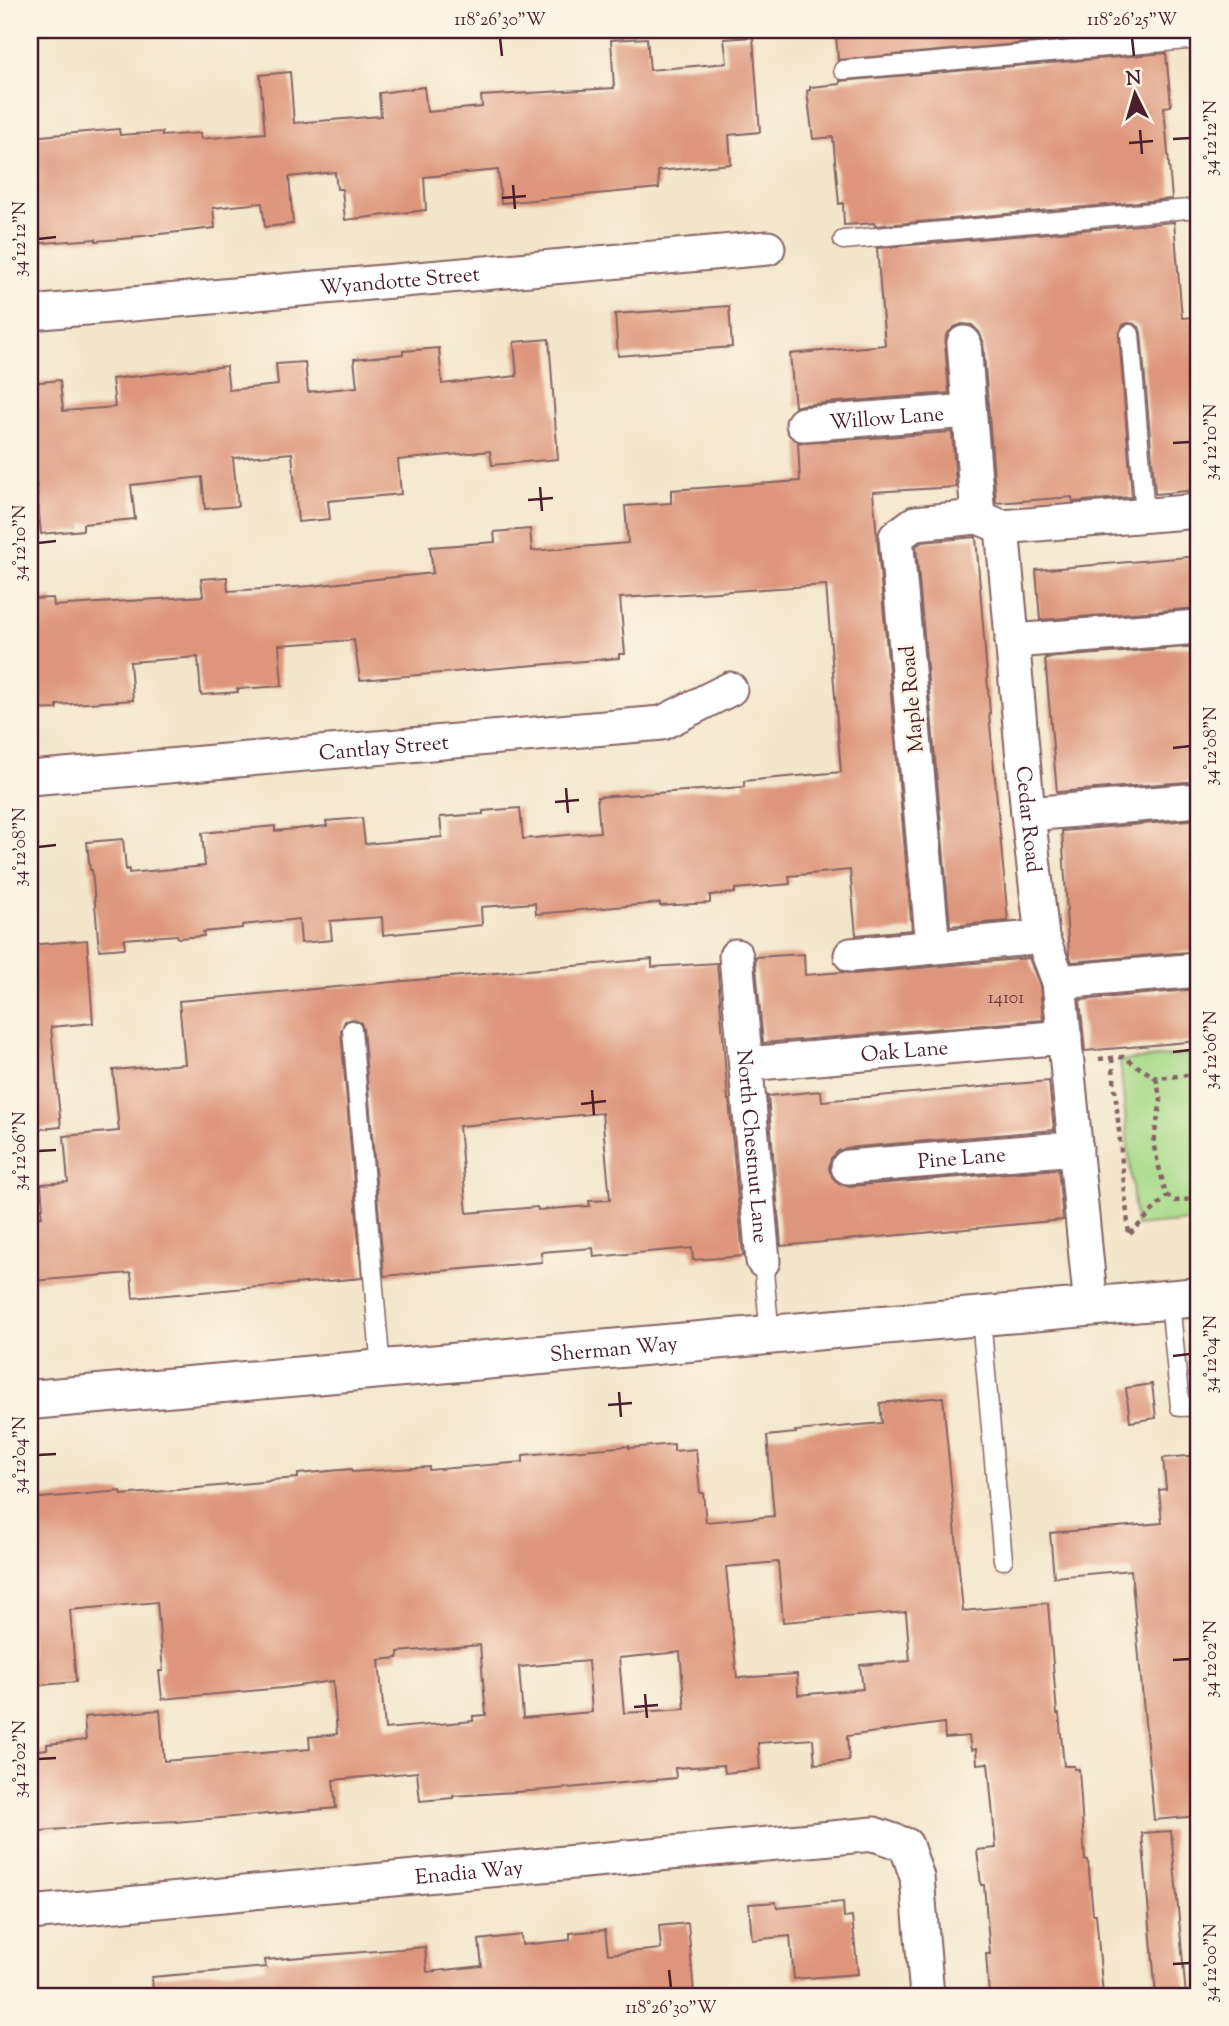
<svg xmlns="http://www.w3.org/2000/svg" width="1229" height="2026" viewBox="0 0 1229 2026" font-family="'Sorts Mill Goudy',serif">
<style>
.green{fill:#a8da89;stroke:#797c5a;stroke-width:2}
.building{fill:#dd967c;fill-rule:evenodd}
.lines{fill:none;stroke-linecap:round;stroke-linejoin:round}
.service-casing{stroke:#856463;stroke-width:21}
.minor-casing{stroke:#856463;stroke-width:37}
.primary-casing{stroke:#856463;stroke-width:42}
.path{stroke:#856463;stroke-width:4.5;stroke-dasharray:5 5;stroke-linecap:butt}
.service{stroke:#fff;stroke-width:18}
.minor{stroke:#fff;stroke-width:33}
.primary{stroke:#fff;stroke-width:38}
.ticks{fill:none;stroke:#4a1f2b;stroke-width:2.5}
.labels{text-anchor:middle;stroke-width:5;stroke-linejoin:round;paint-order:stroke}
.number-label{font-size:18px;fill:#6f3d3f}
.street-label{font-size:21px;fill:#4a1f2b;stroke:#fcf5e5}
.neatline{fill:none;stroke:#4a1f2b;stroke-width:2.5}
.ticks-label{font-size:18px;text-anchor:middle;fill:#4a1f2b}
</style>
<rect width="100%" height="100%" fill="#fcf5e5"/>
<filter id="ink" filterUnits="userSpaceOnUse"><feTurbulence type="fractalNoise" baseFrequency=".0143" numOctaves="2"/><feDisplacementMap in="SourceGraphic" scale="14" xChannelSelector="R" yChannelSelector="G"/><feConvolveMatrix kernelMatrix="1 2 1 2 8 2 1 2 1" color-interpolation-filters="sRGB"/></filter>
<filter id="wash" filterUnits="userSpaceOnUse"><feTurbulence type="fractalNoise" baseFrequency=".00686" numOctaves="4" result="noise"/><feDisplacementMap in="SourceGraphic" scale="28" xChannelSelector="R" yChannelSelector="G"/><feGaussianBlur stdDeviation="1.57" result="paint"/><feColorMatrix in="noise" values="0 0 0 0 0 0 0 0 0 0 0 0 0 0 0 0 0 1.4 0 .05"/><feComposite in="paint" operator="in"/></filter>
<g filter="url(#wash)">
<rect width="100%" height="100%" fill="#f3e5ca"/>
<path class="green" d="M1199,1053V1220L1136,1226L1120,1061Z"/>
<g id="blocks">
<path class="building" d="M839,30H1164V31L838,60L836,35H839Z
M753,37L760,132L729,135L731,164L658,171L659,188L501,203L498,170L424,177L426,210L345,220L342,189H337L335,172L289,177L293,224L265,227L262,203L213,208L215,228L133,237V238L96,241V239L30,244V137L119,129L120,135L162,132V136L200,133L201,139L265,133L260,75L290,72L294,123L381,116L379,93L424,87L427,112L482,107L481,96L614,88L611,40L647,38L650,70L727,63L724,39Z
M1166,53L1171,106L1164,107L1172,199L875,226L874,223L844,225L843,203L839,204L833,137L813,139L807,91L810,90V87L840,84V81Z
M1174,222L1182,318L1195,317L1199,372V490L1155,494L1141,333L1139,327L1134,324L1128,323L1123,325L1119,335L1132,497L1073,502L1072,497L996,503L983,341L979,332L972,325L962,324L954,327L946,335L945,345L949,393L802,405L795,407L790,354L885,345L877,248Z
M729,306L732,347L618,356L615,314Z
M549,339L558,459L492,465L490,451L398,460L401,494L328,501L330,519L298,522L292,453L233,458L238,506L205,509L202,477L131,485L135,519L83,524V530L41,534L36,481L30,482V406H33L31,383L60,380L63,411L115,407L112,379L226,366L229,390L278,385L276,364L305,362L308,392L357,387L354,359L403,354V351L439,348L442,384L517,376L514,342Z
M952,432L956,487L873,492L912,930L856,935L850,870L789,876L790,884L735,889V893L710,895V903L660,906V903L536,914L535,903L481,907L482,925L383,935L382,917L330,921L332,940L301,943L299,919L242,925V928L203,932L204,936L178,938L177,935L124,939L125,948L99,950L92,870H90L87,842L123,839L126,870L129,869V873L205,866L202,833L275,826V831L327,826L326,821L362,818L365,844L442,837L440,817L483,814V811L520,808L523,839L600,832L597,797L744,787V781L841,772L826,585L620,598L625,654H619V658L360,680L354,640L279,645L282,686L237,689L238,692L201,695L198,657L130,662L133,700L57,705V709L30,710V599L53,598L54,606L203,596L201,579L227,577L228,591L311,586L433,573L430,547L495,542L494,532L530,529L532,551L628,543L625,506L671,503V490L800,481L798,442L805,443Z
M976,537L990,713H989L1008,921L950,926L916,546L922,542Z
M1199,556V608L1040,620L1036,570Z
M1199,646V781L1057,792L1045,658Z
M1199,819V951L1072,962L1069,954L1066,911H1067L1062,831Z
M87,940L93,1023L51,1027L61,1127L30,1130V945Z
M804,954L805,975L843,972L853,974L1029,958L1040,986L1043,1020L763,1043L755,957Z
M652,959V967L717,963L728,1100H729L743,1256L693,1260L692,1248L594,1257L593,1248L541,1252L542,1262L384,1276L363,1029L361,1023L352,1019L345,1021L341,1031L362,1278L133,1298L131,1273L32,1281L30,1218L42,1217L41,1208H43L41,1184L68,1182L64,1136L119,1131L113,1070L185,1064L179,1001ZM602,1113L610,1200L589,1201L590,1206L538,1210L537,1207L467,1213L459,1126Z
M1199,989V1041L1085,1051L1080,1000Z
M1049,1081L1054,1130L846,1148L838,1151L831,1158L829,1169L833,1178L839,1184L850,1186L1058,1169L1063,1220L781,1246L768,1096L821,1091L822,1101Z
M1152,1384L1156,1418L1130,1422L1126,1388Z
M943,1397L963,1611L1048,1603L1057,1714H1059L1064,1766H1074V1769H1079L1085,1860H1088L1093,1914H1096L1103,1996H989L986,1954H990L984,1885H981L977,1850L996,1848L988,1763L977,1764L976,1749L971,1750L969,1736L945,1738L944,1723L847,1736L849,1761L815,1764L813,1739L758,1743L760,1769L725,1773L724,1765L675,1768L676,1778L546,1790L453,1796V1798L420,1801L417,1772L333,1780L336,1808L176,1822V1821L132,1823L30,1832V1751L47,1749V1744L86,1740L84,1717L160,1710L164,1761L310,1749L309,1737L337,1734L333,1681L283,1688L162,1699L159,1671H163L157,1602L70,1610L76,1682L30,1686V1499L121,1491L122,1495L272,1481L271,1480L298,1478V1474L351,1469L352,1472L429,1467V1470L523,1462V1455L629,1446V1448L674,1444V1451L696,1449L700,1493H703L706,1522L774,1516L767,1436L796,1433L795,1431L882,1423L880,1403ZM778,1562L783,1622L906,1612L910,1661L860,1665L863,1689L798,1695L797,1674L737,1678L726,1567ZM480,1645L486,1715L473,1716V1721L385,1729L379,1660L398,1658V1652ZM680,1652L685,1709L624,1713L619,1658ZM588,1661L592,1712L523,1718L519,1667Z
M1199,1455V1816L1154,1820L1131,1570L1054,1577L1050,1533L1162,1523L1159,1490L1166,1489L1163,1458Z
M1171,1831L1186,1996H1156L1142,1833Z
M776,1902L777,1908L843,1902L844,1918L852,1917L858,1974L794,1979L790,1936L752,1940L749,1904Z
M688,1923L694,1993L652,1996H153L152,1977L266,1967L265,1960L425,1947L427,1972L482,1966L479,1940L521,1935L522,1945L570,1940V1933L605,1930L608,1954L661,1949L659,1926Z"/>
</g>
</g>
<g filter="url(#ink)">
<use href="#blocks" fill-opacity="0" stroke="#856463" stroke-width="2"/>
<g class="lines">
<g class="service-casing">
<path id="service" d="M843,70L1199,39
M843,240L1199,208
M1130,334L1145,515
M352,1030L381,1370
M763,1261L770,1336
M1170,1300L1180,1407L1199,1406
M981,1318L1003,1560"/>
</g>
<g class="minor-casing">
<g id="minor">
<path id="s1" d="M30,313L768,248"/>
<path id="s2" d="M964,343L978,517L1002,527L1028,814L1042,937L1059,982L1091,1307"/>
<path id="s3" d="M803,424L969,411"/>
<path d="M1002,527L1199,511"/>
<path d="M1012,641L1199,627"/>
<path id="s4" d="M30,778L662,723L730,689"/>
<path d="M1028,814L1199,800"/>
<path d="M933,947L896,537L915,523L978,517"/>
<path d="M851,955L1042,937"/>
<path id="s5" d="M736,956L763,1261"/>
<path d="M1059,982L1199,970"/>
<path id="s6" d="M746,1064L1065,1037"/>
<path id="s7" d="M848,1167L1076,1148"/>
<path id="s8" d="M30,1913L874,1834L906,1845L917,1877L927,1996"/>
</g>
</g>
<g class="primary-casing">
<g id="primary">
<path id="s9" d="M30,1400L1199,1297"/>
</g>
</g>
<path class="path" d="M1112,1058L1129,1235
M1099,1059L1123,1057L1156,1078L1199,1074
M1156,1078L1161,1101L1153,1143L1166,1195L1176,1201L1199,1198
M1130,1234L1167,1196"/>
<use href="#service" class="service"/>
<use href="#minor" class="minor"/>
<use href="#primary" class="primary"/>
</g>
</g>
<path class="ticks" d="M500,38L502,56M1132,38L1134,56M1140,130L1142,154M1173,139L1190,138M1129,143L1153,141M513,185L515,209M502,198L526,196M38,239L56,237M1173,443L1190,442M540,487L542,511M528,500L553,498M38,543L56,541M1173,748L1190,746M566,788L568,813M555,802L579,800M38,847L56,845M1173,1052L1190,1050M592,1090L594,1115M581,1104L606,1101M38,1151L56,1150M1173,1356L1190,1354M619,1392L621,1417M608,1405L632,1403M38,1455L56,1454M1173,1660L1190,1659M645,1694L647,1718M634,1707L658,1705M38,1759L56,1758M1173,1964L1190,1963M669,1970L671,1988"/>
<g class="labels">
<g class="number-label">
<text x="1006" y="1003">14101</text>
</g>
<g class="street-label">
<text dy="7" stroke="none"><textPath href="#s1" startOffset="371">Wyandotte Street</textPath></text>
<text dy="7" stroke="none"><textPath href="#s3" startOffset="84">Willow Lane</textPath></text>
<text transform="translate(911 699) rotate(-95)" y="7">Maple Road</text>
<text dy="7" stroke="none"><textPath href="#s4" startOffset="355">Cantlay Street</textPath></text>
<text dy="7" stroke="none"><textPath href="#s2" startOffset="494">Cedar Road</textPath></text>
<text dy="7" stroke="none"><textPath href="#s6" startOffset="159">Oak Lane</textPath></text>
<text dy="7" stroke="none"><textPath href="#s5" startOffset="191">North Chestnut Lane</textPath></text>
<text dy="7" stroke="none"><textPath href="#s7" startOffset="114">Pine Lane</textPath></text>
<text dy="7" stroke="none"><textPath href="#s9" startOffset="586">Sherman Way</textPath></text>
<text dy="7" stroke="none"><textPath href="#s8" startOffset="441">Enadia Way</textPath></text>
</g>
</g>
<rect width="1229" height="2026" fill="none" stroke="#fcf5e5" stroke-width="77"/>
<g transform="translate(1135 94) rotate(355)" stroke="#fcf5e5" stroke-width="5" paint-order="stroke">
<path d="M0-5L12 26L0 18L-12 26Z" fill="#4a1f2b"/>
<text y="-10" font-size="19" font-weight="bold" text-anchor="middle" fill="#4a1f2b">N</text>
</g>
<rect x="38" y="38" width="1152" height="1950" class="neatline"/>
<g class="ticks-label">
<text x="500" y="25">118°26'30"W</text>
<text x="1132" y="25">118°26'25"W</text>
<text transform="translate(1210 138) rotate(-90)" y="6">34°12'12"N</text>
<text transform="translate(19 239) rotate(-90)" y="6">34°12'12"N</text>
<text transform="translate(1210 442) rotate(-90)" y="6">34°12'10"N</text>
<text transform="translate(19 543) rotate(-90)" y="6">34°12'10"N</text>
<text transform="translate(1210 746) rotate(-90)" y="6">34°12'08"N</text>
<text transform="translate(19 847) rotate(-90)" y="6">34°12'08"N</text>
<text transform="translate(1210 1050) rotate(-90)" y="6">34°12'06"N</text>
<text transform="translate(19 1151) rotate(-90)" y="6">34°12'06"N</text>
<text transform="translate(1210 1354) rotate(-90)" y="6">34°12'04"N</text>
<text transform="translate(19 1455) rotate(-90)" y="6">34°12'04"N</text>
<text transform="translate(1210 1659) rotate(-90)" y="6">34°12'02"N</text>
<text transform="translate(19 1759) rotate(-90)" y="6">34°12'02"N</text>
<text transform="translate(1210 1963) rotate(-90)" y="6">34°12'00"N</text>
<text x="671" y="2013">118°26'30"W</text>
</g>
</svg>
